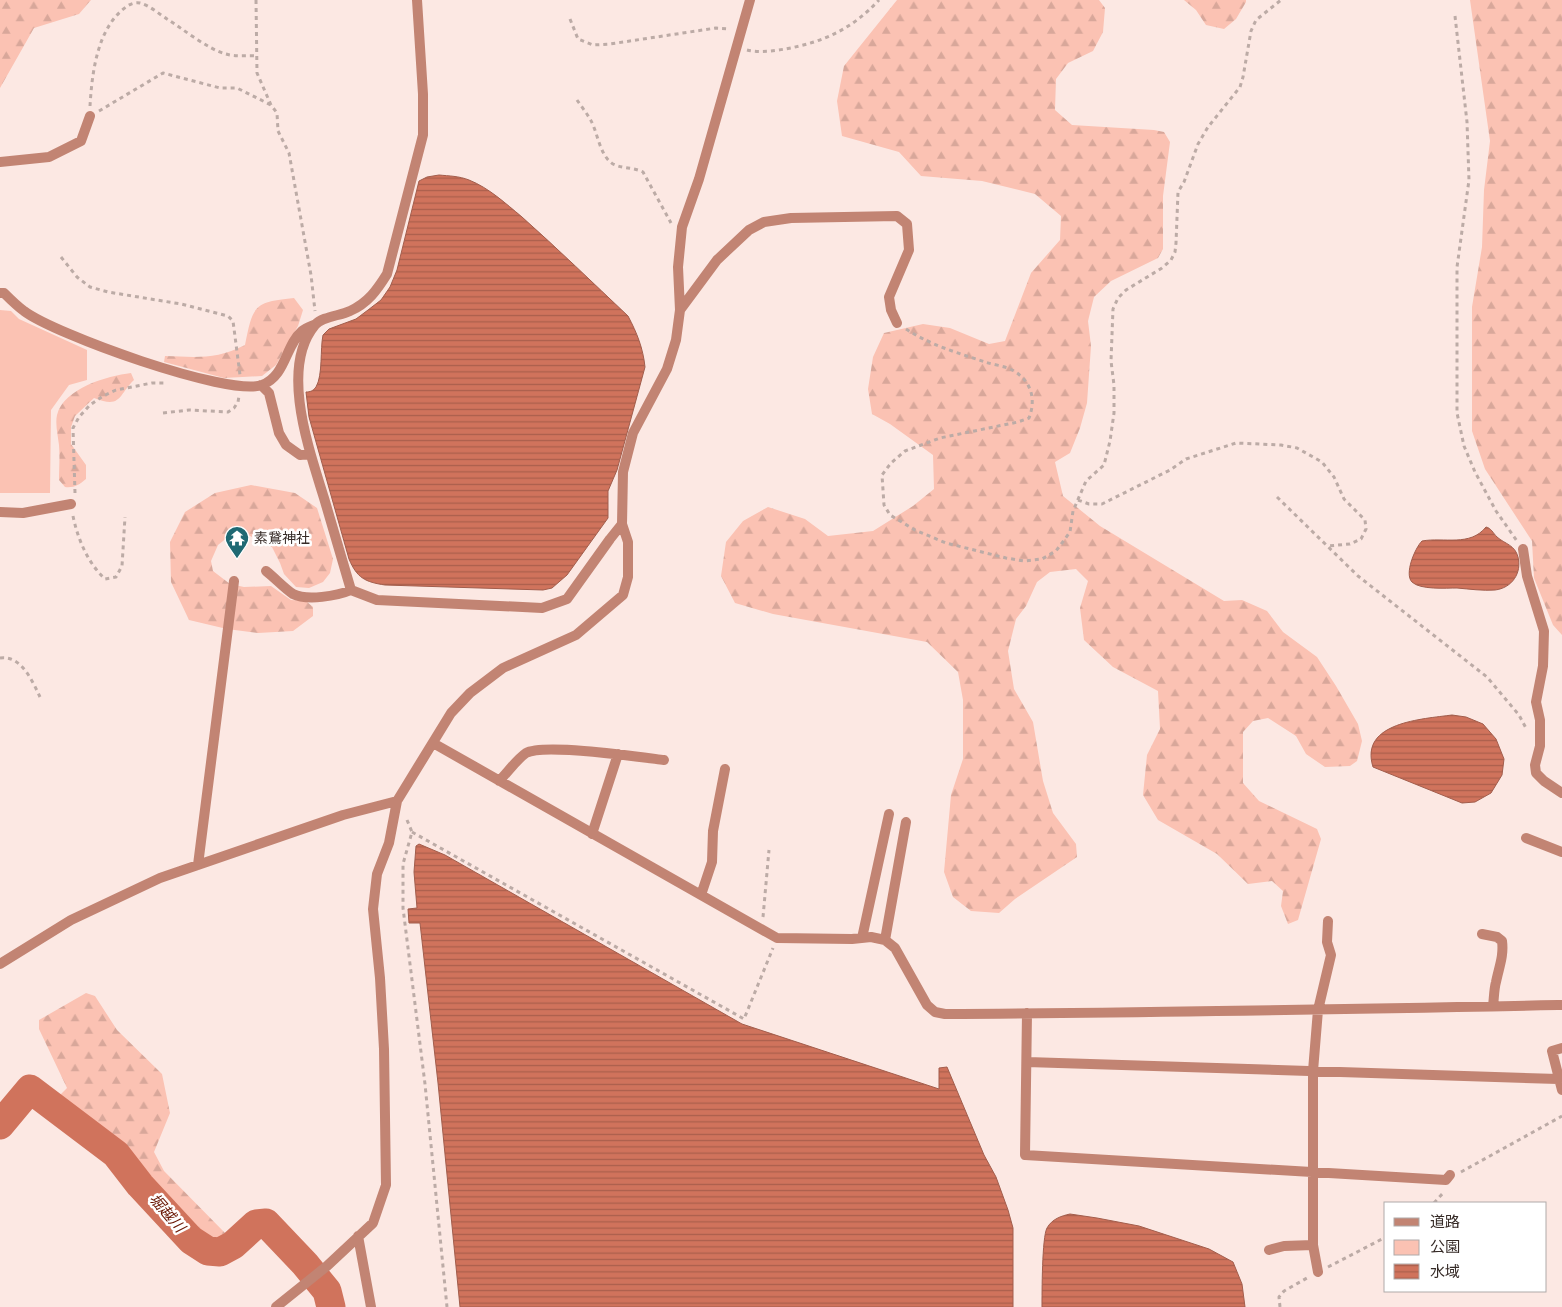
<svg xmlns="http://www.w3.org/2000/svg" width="1562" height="1307" viewBox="0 0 1562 1307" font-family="'Nunito Sans','Noto Sans JP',sans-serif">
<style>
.forest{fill:url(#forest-firs)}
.park{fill:#fbc2b3}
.water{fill:url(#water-rules);stroke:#a25d4c}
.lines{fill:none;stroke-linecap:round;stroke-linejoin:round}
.river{stroke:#d0735c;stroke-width:29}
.path{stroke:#bcaba6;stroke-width:3;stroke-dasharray:4 4;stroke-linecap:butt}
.street{stroke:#c28473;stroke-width:10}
.labels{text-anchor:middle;stroke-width:5;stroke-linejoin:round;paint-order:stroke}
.poi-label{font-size:14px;fill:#362b27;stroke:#fff;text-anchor:start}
.water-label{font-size:15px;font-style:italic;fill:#681400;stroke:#fff}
</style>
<defs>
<pattern id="forest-firs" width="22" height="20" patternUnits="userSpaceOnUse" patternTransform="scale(1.25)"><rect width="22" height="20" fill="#fbc2b3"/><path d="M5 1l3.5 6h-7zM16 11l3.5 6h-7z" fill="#d8a79a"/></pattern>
<pattern id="water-rules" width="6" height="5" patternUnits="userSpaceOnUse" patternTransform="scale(1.25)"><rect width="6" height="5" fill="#d0735c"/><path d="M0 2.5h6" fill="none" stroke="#aa5f4c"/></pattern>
</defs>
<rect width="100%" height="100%" fill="#fce8e3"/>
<path class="forest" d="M0,0H91L79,14L34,28L0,88Z
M897,0H1099L1105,8L1103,32L1093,51L1068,63L1056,79L1055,110L1072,125L1154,130L1164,132L1170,142L1163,196V249L1158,258L1111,281L1094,297L1088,321L1091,346L1087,403L1080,428L1070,453L1055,462L1063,496L1100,526L1224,601L1242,600L1267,611L1283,632L1317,657L1336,686L1358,724L1362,741L1357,761L1350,766L1325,767L1306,754L1296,736L1268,718L1253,721L1243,732V783L1259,801L1317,829L1321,839L1298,920L1288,924L1281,906L1283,891L1272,881L1248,884L1217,854L1158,820L1143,795L1147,755L1160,729L1158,691L1113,667L1084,640L1080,608L1088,581L1076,569L1050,572L1037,582L1026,606L1016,619L1008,651L1014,689L1033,722L1043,781L1053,813L1076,844L1077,857L1015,899L999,913L971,911L953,897L944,872L951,795L963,759V700L958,672L927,642L773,614L735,603L721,576L726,542L743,521L768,507L805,519L828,536L873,531L913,506L934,489L933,455L890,424L872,414L868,389L873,357L884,333L923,324L950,328L989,344L1005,341L1031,273L1060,240L1061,216L1035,194L982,181L921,176L899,152L842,136L837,101L844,66Z
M1184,0H1246V2L1236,19L1224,29L1206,25L1196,10Z
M1470,0H1562V635L1553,625L1534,578L1532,541L1485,469L1472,431V307L1482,247L1484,190L1490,141Z
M294,298L303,310L298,326L276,365L262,376L224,378L164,362L165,356C195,357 216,360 245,345C253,306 253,302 294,298Z
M131,373L134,380C118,395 122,409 94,398L75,416L71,427V444L86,465V479C79,485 74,488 65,487L59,480C59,469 60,457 59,445C58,436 55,424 57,415C64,388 107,376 131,373Z
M251,485L295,493L317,508L333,559L330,573L323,582L309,588L296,587L284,574L280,563L272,547L246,534L228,537L218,545L211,561L213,571L230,584L244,587L271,586L291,600L306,601L313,607V616L293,631L258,633L227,629L189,620L171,582L170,542L185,512L215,493Z
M86,993L95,996L117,1030L162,1074L170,1113L154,1152L164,1171L227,1235L224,1242L209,1245L195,1236L119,1151L56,1099L67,1088L39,1029V1020Z"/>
<path class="park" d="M0,310L11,311L19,319L87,350V380L69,385L51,410L50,493H0Z"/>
<path class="water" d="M439,175C449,176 459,176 469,180C489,188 505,203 522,217C558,249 593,283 628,316C637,333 643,348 645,367L617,470L608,491V518L567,575L552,588L543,590L385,585C365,582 357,578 349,559L309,417L306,392C310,392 313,391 316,387C323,375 320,349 323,335L329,329L356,319L368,310L381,300L390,287L397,270L419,181L427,177Z
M1486,527C1491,528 1493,533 1497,537C1505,544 1515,545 1518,557C1522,573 1512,588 1495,590C1483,591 1469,589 1457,588C1446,588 1420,590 1412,582C1404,574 1415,548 1422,541C1444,537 1470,547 1486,527Z
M1452,715L1466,717L1483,724L1496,739L1504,759L1502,775L1491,793L1475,802L1462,803L1373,767C1359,722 1423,719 1452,715Z
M419,844L445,855L742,1024L939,1089V1068L947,1067L984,1155L996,1177L1008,1210L1013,1228V1307H460L438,1083L420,923H409L408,909L417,908L414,872L416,846Z
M1070,1214L1097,1218L1139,1226L1209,1249L1233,1262L1242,1284L1245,1307H1042C1042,1293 1042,1237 1047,1228C1052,1219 1061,1216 1070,1214Z"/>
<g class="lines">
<path class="river" d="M0,1125L30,1089L116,1154L140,1185L191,1240L208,1251L220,1252L233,1245L256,1224L266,1223L305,1264L327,1291L331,1307"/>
<path class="path" d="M256,0L257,73L271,105L277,113L278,131L289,153L311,275L315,311
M1455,16L1467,122L1469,180L1457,267V413L1464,446L1475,472L1496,511L1517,541
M570,19L578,39L593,45L610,44L716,28L730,29
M747,50C759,53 774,51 785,49C824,42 852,29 879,0
M577,100C581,106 586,112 590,119C598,132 599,155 613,164C623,169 633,167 643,172L671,223
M90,106C92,73 97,28 126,7C130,4 135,2 140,3C149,5 159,14 167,19C183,29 209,50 226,54C236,57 248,55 257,56
M99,111L163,73L220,88H237L271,105
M61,257L77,277L90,287L108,292L181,304L228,316L233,321L240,375
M906,329C930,345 958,353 985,362C994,365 1006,366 1014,371C1032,382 1036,400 1029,418L1018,422L940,438L905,451L891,463L882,475L884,505L890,515L915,530L946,543L1006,558L1024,561L1042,559L1056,551L1070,532L1073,511L1086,481L1104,465L1110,441L1114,413V385L1111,361L1113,309L1118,298L1126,290L1162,268L1171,260L1175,252L1176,243L1178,192L1184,182L1198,144L1208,127L1240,87L1243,77L1251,31L1256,20L1281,0
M163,413L189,410L228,412L234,408L238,402L239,396
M75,493L73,428L79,417L90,405L103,396L116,390L152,383H167
M1277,497L1358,576L1487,677L1519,715L1527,730
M1078,500L1089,504H1102L1170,470L1186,459L1236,443L1281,445L1297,448L1322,462L1334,477L1344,499L1365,520L1366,529L1361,539L1350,544L1328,546
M73,516C78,540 88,563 105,579L116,577L122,566L125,517
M0,658C21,655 32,680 40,697
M407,820L412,832L403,864V908L425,1084L447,1307
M412,832L744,1019L773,948
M763,917L769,850
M1461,1172L1562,1116
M1434,1203L1444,1192
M1328,1267L1386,1237
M1280,1307L1279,1297L1284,1291L1307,1278"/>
<path class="street" d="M417,0L423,94V135L387,274C377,290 368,303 350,311C340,316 323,316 315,325C279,368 310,452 324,498C333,529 342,560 351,590L377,600L542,608L567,599L610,539L622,524
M0,162L49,157L81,141L90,116
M0,293H4C10,299 17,306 24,311C54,334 228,397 262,385C286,376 285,346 302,331C306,328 312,326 316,324
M680,310L717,260L749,230L764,222L791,218L897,216L907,224L909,250L889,297L891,310L897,323
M261,385L269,393L279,433L286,445L300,455L310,454
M0,512L23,513L71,504
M1523,549L1527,576L1544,631L1543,666L1536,702L1540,720V746L1535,765L1536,773L1544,781L1562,793
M266,571C275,578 284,588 293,594C307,601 337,596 351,590
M433,743L777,938L852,939L871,937L885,940L895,948L927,1005L935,1012L945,1014C1151,1013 1356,1009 1562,1005
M499,781C508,772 516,760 526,753C543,743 640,757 664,760
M592,834L618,754
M1526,838L1562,852
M198,865L234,581
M701,895L712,862L713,831L725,769
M1482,934L1497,937L1502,941C1504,956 1499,967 1496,982C1494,989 1494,998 1493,1006
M862,938L889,814
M885,940L906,822
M0,964L71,920L160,878L343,815L397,801
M1027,1013L1025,1155L1446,1180L1450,1175
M1562,1048L1552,1051L1562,1090
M1027,1062L1558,1079
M358,1236L371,1307
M1313,1245L1318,1272
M1269,1250L1284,1246L1313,1245V1071L1318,1010L1331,955L1327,942L1328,921
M276,1307L327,1266L373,1223L386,1185L384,1049L380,978L373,909L377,874L389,843L397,801L451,713L470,693L503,668L576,635L623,595L628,577V542L622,524L623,472L633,433L667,369L676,340L680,310L678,267L682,227L699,179L750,0"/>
</g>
<defs>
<g id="temple-pin" transform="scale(1.25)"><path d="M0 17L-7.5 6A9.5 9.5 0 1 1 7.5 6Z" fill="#1f6973" stroke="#fff"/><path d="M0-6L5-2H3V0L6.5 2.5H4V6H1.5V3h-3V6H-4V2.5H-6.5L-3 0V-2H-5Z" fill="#fff"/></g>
</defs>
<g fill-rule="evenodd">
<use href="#temple-pin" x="237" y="538"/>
</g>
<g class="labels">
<g class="poi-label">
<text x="254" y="543">素鵞神社</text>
</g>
<g class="water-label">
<text transform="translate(167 1213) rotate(49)" y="5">堀越川</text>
</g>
</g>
<rect x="1384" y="1202" width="162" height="90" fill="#ffffff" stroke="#afaaa9"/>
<rect x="1394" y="1218" width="25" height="8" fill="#c28473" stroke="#afaaa9"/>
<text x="1430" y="1227" font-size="15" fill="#362b27">道路</text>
<rect x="1394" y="1240" width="25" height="15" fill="#fbc2b3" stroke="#afaaa9"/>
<text x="1430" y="1252" font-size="15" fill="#362b27">公園</text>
<rect x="1394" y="1264" width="25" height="15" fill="url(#water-rules)" stroke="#afaaa9"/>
<text x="1430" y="1277" font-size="15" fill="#362b27">水域</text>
</svg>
